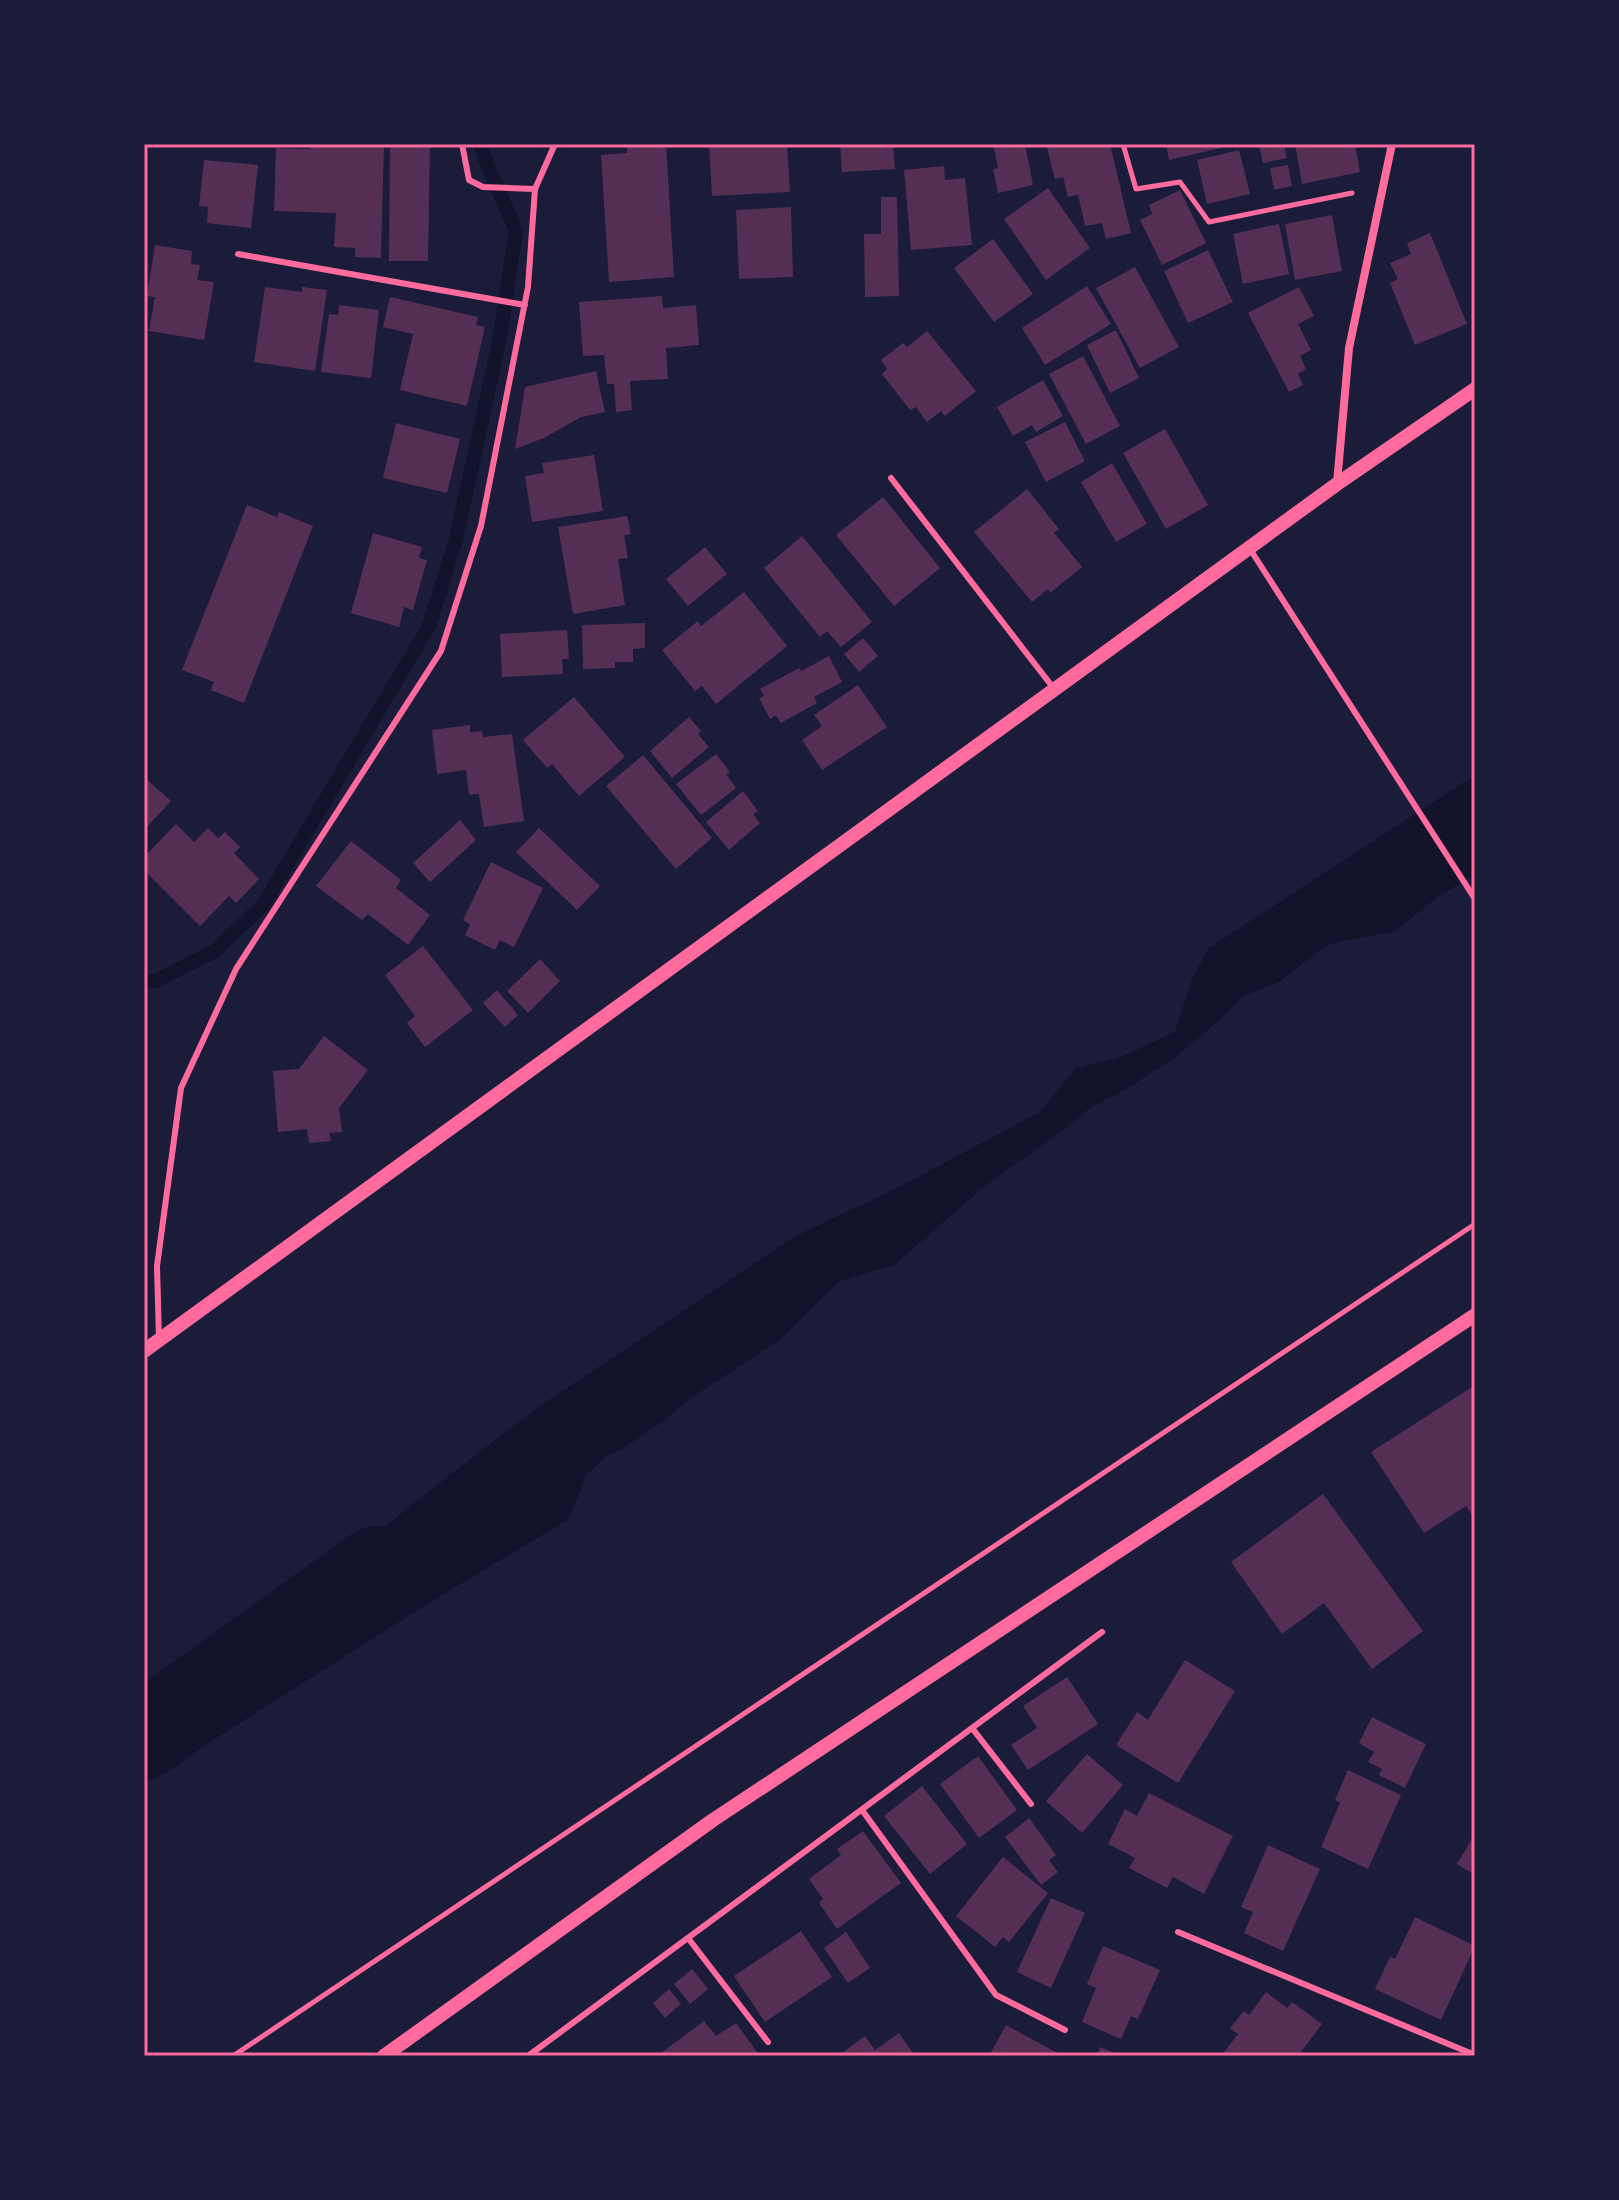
<svg xmlns="http://www.w3.org/2000/svg" width="1619" height="2200" viewBox="0 0 1619 2200" font-family="Spectral,serif">
<style>
.water{fill:#12122b}
.lines{fill:none;stroke-linecap:round;stroke-linejoin:round}
.stream{stroke:#12122b;stroke-width:14}
.river{stroke:#12122b;stroke-width:86}
.building{fill:#542f53}
.path{stroke:#ff6b9d;stroke-width:5}
.service{stroke:#ff6b9d;stroke-width:6}
.minor{stroke:#ff6b9d;stroke-width:8}
.tertiary{stroke:#ff6b9d;stroke-width:14}
.neatline{fill:none;stroke:#ff6b9d;stroke-width:3}
</style>
<rect width="100%" height="100%" fill="#1b1b3a"/>
<path class="water" d="M1475,775V874L1438,897L1393,932L1347,940L1325,946L1279,982L1242,997L1215,1024L1174,1058L1125,1090L1091,1107L1065,1129L986,1185L894,1265L840,1281L778,1341L700,1392L663,1421L628,1445L606,1457L586,1475L569,1519L432,1601L144,1784V1739L194,1728L218,1710L278,1648L286,1620L344,1561L421,1497L540,1406L796,1236L901,1186L1040,1112L1076,1068L1121,1057L1175,1032L1192,979L1209,948Z"/>
<g class="lines">
<path class="stream" d="M144,982L156,981L215,951L263,905L429,626L456,539L499,342L516,231L486,162L481,144"/>
<path class="river" d="M144,1736L377,1569"/>
</g>
<path class="building" d="M311,144H384L381,258L355,257V248L334,247L336,213L274,211L276,148L310,149Z
M390,144H430L428,261H389Z
M666,144L674,277L609,282L601,155L627,153V147Z
M709,144H787L790,192L712,196Z
M840,144H893L895,169L842,172Z
M993,144H1025L1033,185L998,193L993,169L998,168Z
M1046,144H1110L1131,233L1106,239L1102,223L1085,226L1078,195L1068,197L1063,177L1055,179Z
M1166,144H1234V145L1169,160Z
M1284,144L1287,158L1263,163L1259,145Z
M1295,144H1355L1360,172L1302,184Z
M1239,150L1250,194L1207,204L1197,160Z
M204,160L258,165L251,228L207,223L208,207L199,206Z
M1288,165L1292,186L1274,190L1270,168Z
M944,166L945,180L965,178L972,245L911,250L904,170Z
M1048,188L1090,248L1046,280L1004,219Z
M1180,190L1206,243L1162,265L1140,220L1152,214L1149,205Z
M881,197H897L899,296L865,297L864,234H881Z
M791,207L793,277L739,279L736,210Z
M1332,215L1342,271L1295,280L1285,224Z
M1279,224L1289,274L1243,284L1233,234Z
M1430,233L1467,324L1415,345L1390,283L1398,279L1390,263L1411,254L1407,243Z
M993,239L1033,294L994,322L954,268Z
M155,245L192,251L191,264L200,265L197,280L214,282L204,340L149,331L155,297L147,296Z
M1208,250L1233,302L1188,323L1164,271Z
M1135,267L1179,347L1140,368L1096,288Z
M1087,286L1111,324L1045,365L1022,328Z
M265,287L302,292V287L327,290L315,371L254,362Z
M1299,287L1314,316L1298,324L1311,350L1300,356L1306,369L1298,374L1303,385L1289,392L1248,313Z
M662,296L663,308L696,305L699,345L666,348L668,379L630,381L632,410L616,412L614,384H607L604,355L583,356L579,302Z
M390,297L478,317L476,325L485,327L467,406L400,390L413,334L383,327Z
M339,305L379,310L371,378L321,372L329,314L338,315Z
M1116,330L1139,378L1110,393L1087,345Z
M927,331L976,391L945,416L941,411L927,422L916,407L910,410L882,374L887,369L881,360L903,343L907,347Z
M1083,356L1120,426L1086,444L1049,374Z
M596,371L605,412L581,417L544,438L515,449L525,387Z
M1043,380L1063,416L1036,432L1032,425L1013,436L997,407Z
M1065,422L1085,461L1046,482L1025,442Z
M396,423L460,439L447,493L383,478Z
M1165,429L1208,505L1166,529L1123,453Z
M594,455L603,511L532,522L525,476L544,473L542,463Z
M1112,463L1147,524L1116,542L1081,482Z
M1027,489L1059,529L1054,533L1082,567L1050,593L1048,589L1032,602L974,532Z
M883,497L940,568L894,606L836,535Z
M247,505L277,517L279,512L313,526L244,703L211,690L214,682L182,670Z
M627,516L631,534L624,535L628,558L618,559L625,605L573,614L558,527Z
M373,533L422,547L419,558L427,560L413,610L404,607L399,627L351,613Z
M802,536L872,622L841,647L827,631L820,637L764,568Z
M705,547L727,574L688,606L666,579Z
M744,592L787,646L716,704L702,686L695,691L662,650L698,621L701,626Z
M645,623V648L633,649V662H615V668L583,669L582,625Z
M567,630L569,659H562L563,674L502,677L500,634Z
M863,638L878,656L859,672L844,654Z
M829,656L842,682L814,697L817,703L781,723L776,715L770,719L759,698L764,696L760,689L799,668L801,671Z
M858,685L887,727L822,770L802,740L822,726L814,715Z
M574,697L625,757L579,796L552,764L547,768L523,740Z
M689,717L701,731L698,734L709,747L672,778L650,751Z
M470,725V732L482,731L483,737L512,734L524,821L484,827L479,794L469,795L466,770L437,774L432,730Z
M716,754L730,772L726,774L736,788L701,815L676,784Z
M643,755L712,838L676,869L606,786Z
M144,777L171,801L144,830Z
M743,791L758,811L753,814L760,823L729,850L706,822Z
M460,820L476,840L430,882L413,863Z
M176,824L194,842L208,828L218,838L225,832L240,847L234,853L259,879L236,903L229,896L200,926L144,870V857Z
M539,828L600,886L577,910L516,852Z
M351,841L401,880L396,888L430,915L408,945L368,914L362,920L316,886Z
M491,862L543,888L514,947L500,940L495,950L465,935L470,924L463,920Z
M423,946L473,1010L425,1047L407,1023L415,1016L385,975Z
M540,959L560,981L528,1013L507,991Z
M497,990L518,1015L505,1027L483,1003Z
M324,1036L368,1070L339,1108L342,1132L329,1133L331,1141L309,1143L307,1129L278,1132L273,1071L299,1069Z
M1475,1385V1513L1472,1515L1466,1506L1424,1533L1371,1452Z
M1323,1494L1423,1631L1372,1669L1324,1603L1282,1634L1231,1562Z
M1185,1660L1235,1691L1178,1783L1116,1745L1137,1712L1148,1720Z
M1067,1677L1098,1724L1028,1770L1011,1745L1037,1728L1023,1706Z
M1372,1717L1426,1744L1405,1788L1379,1775L1382,1769L1368,1762L1374,1752L1359,1743Z
M1087,1754L1123,1785L1082,1833L1046,1801Z
M978,1756L1017,1810L979,1838L940,1784Z
M1348,1770L1401,1795L1368,1869L1321,1847L1340,1803L1335,1800Z
M922,1786L967,1844L930,1874L884,1816Z
M1149,1793L1233,1836L1204,1894L1173,1877L1167,1888L1129,1868L1135,1858L1108,1844L1125,1809L1137,1816Z
M1029,1818L1056,1855L1049,1860L1058,1872L1041,1885L1005,1837Z
M863,1831L901,1883L837,1929L819,1903L823,1899L809,1879L841,1855L837,1849Z
M1475,1834V1875L1457,1864Z
M1268,1845L1320,1869L1283,1951L1244,1933L1253,1912L1241,1907Z
M1003,1857L1048,1893L1009,1942L1003,1937L995,1947L956,1916Z
M1051,1898L1085,1913L1051,1988L1017,1972Z
M1415,1917L1475,1946L1441,2020L1375,1989L1390,1957L1395,1959Z
M801,1931L832,1977L765,2022L734,1976Z
M846,1932L870,1968L848,1983L824,1948Z
M1103,1946L1160,1970L1138,2019L1131,2016L1121,2039L1082,2022L1096,1988L1087,1984Z
M692,1969L708,1989L690,2004L674,1984Z
M669,1989L681,2004L665,2018L653,2003Z
M1266,1992L1287,2008L1292,2002L1322,2024L1298,2056H1221L1238,2034L1230,2028L1244,2011L1249,2015Z
M704,2021L716,2036L736,2023L760,2056H657Z
M1006,2025L1063,2056H989Z
M899,2033L915,2056H838L865,2036L875,2050Z
M1100,2047L1123,2056H1097Z"/>
<g class="lines">
<path class="path" d="M1123,144L1136,189L1180,182L1209,222L1352,193
M233,2056L1475,1224"/>
<path class="service" d="M535,189L555,144
M238,254L525,305
M891,478L1055,690
M1250,549L1475,899
M159,1339L157,1266L181,1088L236,969L441,651L481,526L528,287L535,189L483,187L469,180L462,144
M972,1728L1031,1804
M862,1810L996,1995L1065,2030
M1178,1932L1475,2055
M688,1938L768,2042
M528,2056L1102,1632"/>
<path class="minor" d="M1337,483L1349,348L1392,144"/>
<path class="tertiary" d="M144,1351L1337,484L1475,389
M384,2056L713,1820L1475,1315"/>
</g>
<rect width="1619" height="2200" fill="none" stroke="#1b1b3a" stroke-width="292"/>
<rect x="146" y="146" width="1327" height="1908" class="neatline"/>
</svg>
